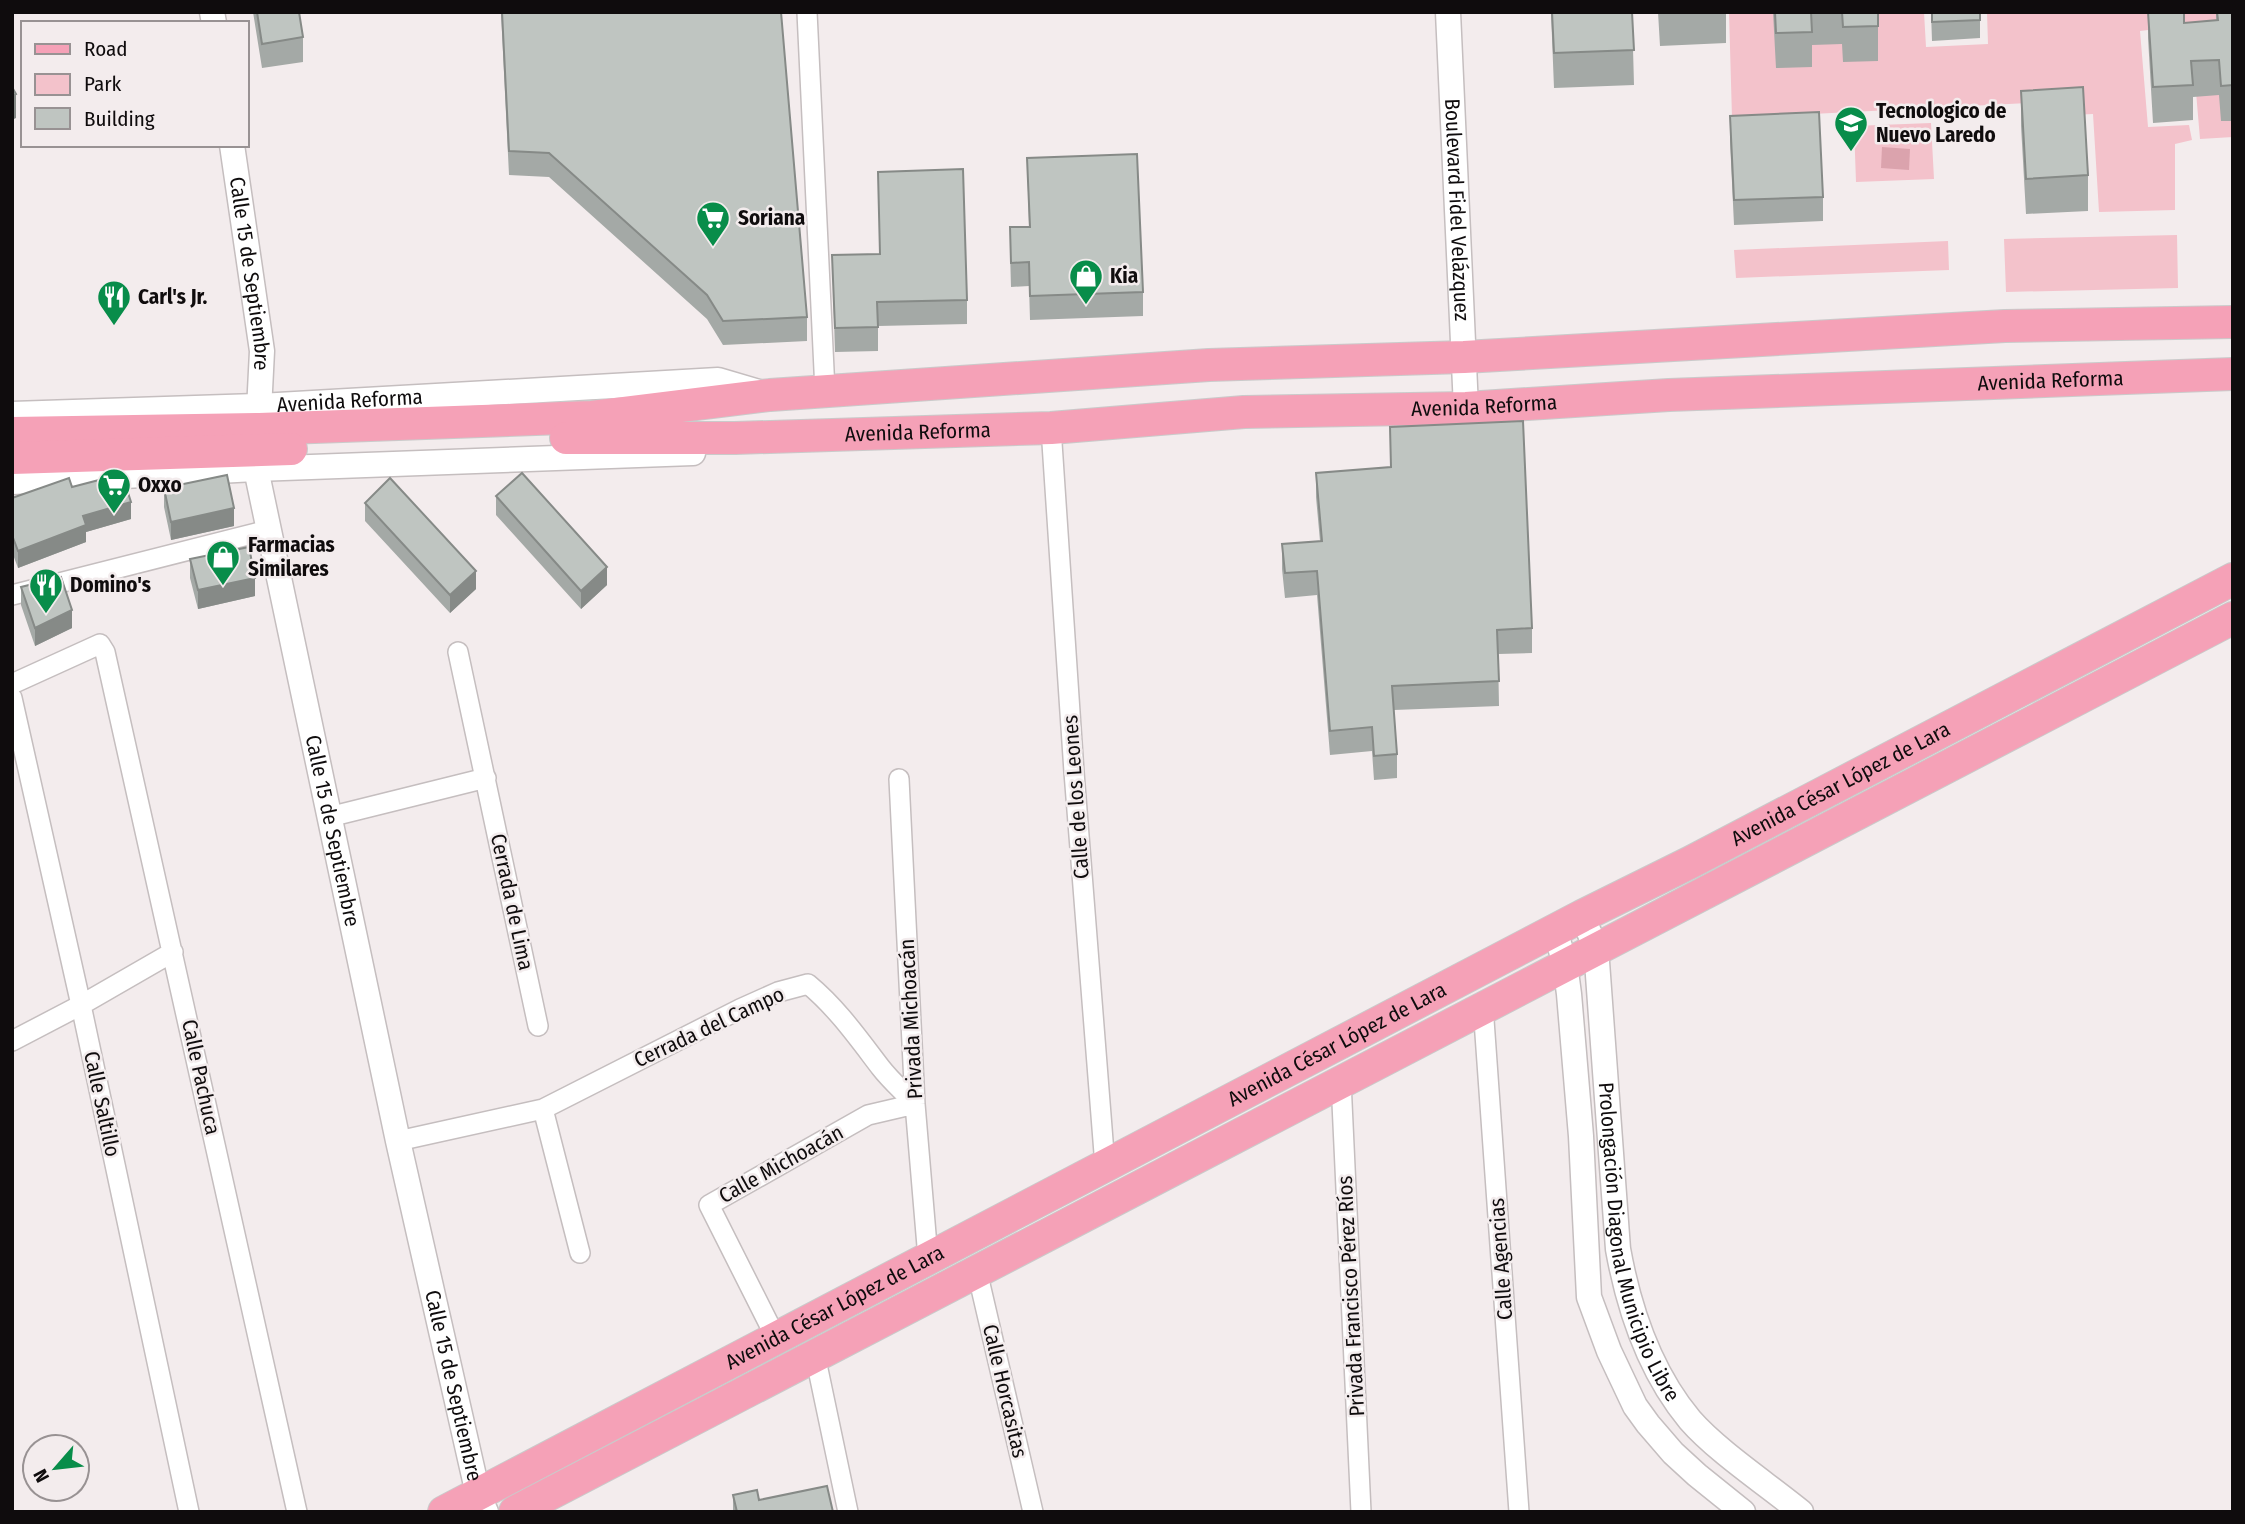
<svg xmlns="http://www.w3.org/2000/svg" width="2245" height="1524" viewBox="0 0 2245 1524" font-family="'Fira Sans Condensed',sans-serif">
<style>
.green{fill:#f3c2cb}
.water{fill:#dba3ad}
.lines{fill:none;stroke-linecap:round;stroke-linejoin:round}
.minor-casing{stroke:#c5bebf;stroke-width:22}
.tertiary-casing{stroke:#c5bebf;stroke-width:27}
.primary-casing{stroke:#cacaca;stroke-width:34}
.minor{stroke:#fff;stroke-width:19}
.tertiary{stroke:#fff;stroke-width:24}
.primary{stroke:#f5a1b7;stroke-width:32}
.wall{fill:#a4a9a6}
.shaded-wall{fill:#868a87}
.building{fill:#bfc5c1;stroke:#868a87;stroke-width:2}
.labels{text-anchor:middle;stroke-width:5;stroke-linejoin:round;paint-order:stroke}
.poi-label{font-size:21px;font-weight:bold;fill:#0f0c0d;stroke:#f3eced;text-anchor:start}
.street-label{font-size:21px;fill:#0f0c0d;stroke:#f3eced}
</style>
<rect width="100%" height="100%" fill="#f3eced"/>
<path class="green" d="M1729,12H1924L1926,47L1988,44L1987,12H2163L2164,28L2140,31L2148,127L2189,125L2192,140L2175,144V210L2099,212L2093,114L2030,117L2028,103L1732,118Z
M2166,12H2233V137L2200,139L2191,33Z
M1931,123L1934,179L1856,182L1854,126Z
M2177,235L2178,288L2006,292L2004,239Z
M1948,241L1949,270L1736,278L1734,250Z"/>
<path class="water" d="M1882,147L1910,149L1909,170L1881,168Z"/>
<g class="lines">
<g class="minor-casing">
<path id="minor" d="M807,12L825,391
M1051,428L1074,772L1105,1166
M12,595L268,530
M458,652L538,1026
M12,684L100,644L105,652L297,1512
M12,698L81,1005L189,1512
M899,779L915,1104L928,1258
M329,817L486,778
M1483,1006L1519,1512
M12,1041L81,1005L173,952
M1341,1081L1361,1512
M543,1109L580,1253
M398,1141L543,1109L740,1009L778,992L808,984C837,1008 858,1038 881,1068C891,1081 904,1092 915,1104
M977,1271L1033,1512
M776,1338L709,1205L868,1115L915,1104
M815,1355L848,1512"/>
</g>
<g class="tertiary-casing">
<g id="tertiary">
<path d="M212,12L214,23"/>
<path id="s1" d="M1448,12L1466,408"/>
<path id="s2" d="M232,145L262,351L256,469L398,1141L478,1494L486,1512"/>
<path id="s3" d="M12,414L260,406L718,380L762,393"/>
<path d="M12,482L256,469L693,453"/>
<path id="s4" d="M1582,916L1596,948L1618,1249C1629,1310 1650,1372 1690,1420C1717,1451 1768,1485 1801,1512"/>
<path d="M1555,930L1565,964L1569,994L1581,1136L1589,1297L1609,1351L1635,1406L1648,1424L1673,1453L1697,1475L1743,1512"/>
</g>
</g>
<g class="primary-casing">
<g id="primary">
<path d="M12,433L259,429L592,417L770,395L1209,365L1464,357L2005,326L2233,322"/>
<path id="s5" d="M566,438H735L1051,428L1244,412L1466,408L1669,395L2233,374"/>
<path d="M12,458L291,449"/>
<path id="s6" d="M444,1512L1582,916L1691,862L2233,579"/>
<path d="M515,1512L2233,618"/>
</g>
</g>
<use href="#minor" class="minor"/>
<use href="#tertiary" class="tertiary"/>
<use href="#primary" class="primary"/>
</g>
<path class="wall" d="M253,12H299L303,37V62L262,68Z
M501,12H781L807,317V341L723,345L707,319L549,177L509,175Z
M1551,12H1632L1634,85L1554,88Z
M1658,12H1726V43L1660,46Z
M1773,12H1878V61L1843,62L1842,44L1812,45V67L1776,68Z
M1931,12H1980V38L1932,41Z
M2148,12H2184V23L2216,21V12H2233V121H2221L2219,95L2193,97V120L2153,123L2148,38Z
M2021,91L2088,175V211L2026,214L2021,126Z
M1730,116L1823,197V221L1734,225L1730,140Z
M1027,158L1143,292V316L1030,320L1029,286L1011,287L1010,251V227H1029Z
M878,172L967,300V324L878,326V351L835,352L832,255L880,254Z
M1390,427L1532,628V653L1498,654L1499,706L1394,710L1397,754V778L1374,780L1372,751L1330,755L1317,595L1285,598L1282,569V544L1320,541L1316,497V473L1390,467Z
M72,487L131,519L86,532V542L18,568L12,552V498Z
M164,488L234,526L171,540L164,507Z
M496,496L607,585L581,609L496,515Z
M365,503L476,589L450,613L365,521Z
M190,559L255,596L198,609L190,578Z
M21,587L72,628L35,646L21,605Z
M733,1495L759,1500L833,1512H733Z"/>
<path class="shaded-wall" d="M16,94V118L12,120V96Z
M131,502V519L86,532V542L18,568V551L83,516Z
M234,508V526L171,540V522Z
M607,567V585L581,609V591Z
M476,571V589L450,613V595Z
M255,578V596L198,609V590Z
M72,610V628L35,646V628Z"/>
<path class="building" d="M257,12H299L303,37L262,44Z
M502,12H781L807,317L723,321L707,295L549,153L509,151Z
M1552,12H1632L1634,50L1554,53Z
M1775,12H1811L1812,32L1776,33Z
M1842,12H1878V26L1843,27Z
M1932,12H1980V20L1932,22Z
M2148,12H2184V23L2218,20L2217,12H2233V85L2221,86L2219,60L2191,61L2193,85L2153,87Z
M12,87L16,94L12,96Z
M2083,87L2088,175L2026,179L2021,91Z
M1819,112L1823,197L1734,200L1730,116Z
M1137,154L1143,292L1030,296L1029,262L1011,263L1010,227H1030L1027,158Z
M963,169L967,300L877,302L878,327L835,328L832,255L880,254L878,172Z
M1523,421L1532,628L1497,630L1499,681L1392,686L1397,754L1374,756L1372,727L1330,731L1317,571L1285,573L1282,544L1322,541L1316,473L1391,467L1390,427Z
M522,473L607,567L581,591L496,496Z
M122,474L131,502L83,516L86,525L18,551L12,535V498L69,478L72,487Z
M227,475L234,508L171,522L164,488Z
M390,478L476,571L450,595L365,503Z
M249,547L255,578L198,590L190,559Z
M61,577L72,610L35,628L21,587Z
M827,1486L833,1512H737L733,1495L757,1490L759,1500Z"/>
<defs>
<g id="university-pin" transform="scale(1.75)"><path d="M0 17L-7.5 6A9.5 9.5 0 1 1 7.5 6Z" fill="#088d4a" stroke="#f3eced"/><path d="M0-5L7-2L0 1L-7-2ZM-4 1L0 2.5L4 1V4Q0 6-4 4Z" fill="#fff"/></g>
<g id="supermarket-pin" transform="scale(1.75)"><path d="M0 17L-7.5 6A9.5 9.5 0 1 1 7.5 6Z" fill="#088d4a" stroke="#f3eced"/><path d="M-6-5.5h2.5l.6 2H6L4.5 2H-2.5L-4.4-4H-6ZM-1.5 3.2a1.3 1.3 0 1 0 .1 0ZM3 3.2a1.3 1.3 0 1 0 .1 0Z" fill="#fff"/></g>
<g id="shop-pin" transform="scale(1.75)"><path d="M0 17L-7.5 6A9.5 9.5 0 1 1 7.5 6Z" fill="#088d4a" stroke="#f3eced"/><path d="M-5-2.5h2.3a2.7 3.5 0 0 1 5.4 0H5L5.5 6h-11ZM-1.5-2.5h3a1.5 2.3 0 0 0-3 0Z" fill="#fff"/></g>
<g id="restaurant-pin" transform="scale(1.75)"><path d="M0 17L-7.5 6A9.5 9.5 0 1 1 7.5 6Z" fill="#088d4a" stroke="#f3eced"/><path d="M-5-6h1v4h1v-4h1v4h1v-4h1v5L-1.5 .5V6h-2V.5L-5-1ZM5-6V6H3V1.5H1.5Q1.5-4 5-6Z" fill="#fff"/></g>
</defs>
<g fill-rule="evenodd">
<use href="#university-pin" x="1851" y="123"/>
<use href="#supermarket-pin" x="713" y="218"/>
<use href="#shop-pin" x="1086" y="276"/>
<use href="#restaurant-pin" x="114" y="297"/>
<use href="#supermarket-pin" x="114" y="485"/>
<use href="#shop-pin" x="223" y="557"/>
<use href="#restaurant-pin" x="46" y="585"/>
</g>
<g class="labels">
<g class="poi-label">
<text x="1876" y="118">Tecnologico de<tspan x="1876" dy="24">Nuevo Laredo</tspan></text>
<text x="738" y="225">Soriana</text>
<text x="1110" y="283">Kia</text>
<text x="138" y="304">Carl's Jr.</text>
<text x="138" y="492">Oxxo</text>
<text x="248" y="552">Farmacias<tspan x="248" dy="24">Similares</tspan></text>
<text x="70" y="592">Domino's</text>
</g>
<g class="street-label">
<text dy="7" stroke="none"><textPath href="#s1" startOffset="198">Boulevard Fidel Velázquez</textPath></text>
<text dy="7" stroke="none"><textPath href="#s2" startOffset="130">Calle 15 de Septiembre</textPath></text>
<text dy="7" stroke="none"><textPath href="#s5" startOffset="1486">Avenida Reforma</textPath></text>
<text dy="7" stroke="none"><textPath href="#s3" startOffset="338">Avenida Reforma</textPath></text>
<text dy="7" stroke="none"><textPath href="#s5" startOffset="919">Avenida Reforma</textPath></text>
<text dy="7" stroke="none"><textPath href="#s5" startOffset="352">Avenida Reforma</textPath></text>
<text dy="7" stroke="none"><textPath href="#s6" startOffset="1575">Avenida César López de Lara</textPath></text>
<text transform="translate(1076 797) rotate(-94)" y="7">Calle de los Leones</text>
<text dy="7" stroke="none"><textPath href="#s2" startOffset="696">Calle 15 de Septiembre</textPath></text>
<text transform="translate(512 902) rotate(78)" y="7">Cerrada de Lima</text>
<text transform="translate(911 1019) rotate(-93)" y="7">Privada Michoacán</text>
<text transform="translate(709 1027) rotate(-25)" y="7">Cerrada del Campo</text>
<text dy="7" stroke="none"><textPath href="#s6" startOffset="1008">Avenida César López de Lara</textPath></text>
<text transform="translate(201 1077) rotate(78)" y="7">Calle Pachuca</text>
<text transform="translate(102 1104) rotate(78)" y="7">Calle Saltillo</text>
<text transform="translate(781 1164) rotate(-29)" y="7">Calle Michoacán</text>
<text dy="7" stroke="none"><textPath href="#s4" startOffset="334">Prolongación Diagonal Municipio Libre</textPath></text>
<text transform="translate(1501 1259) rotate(-94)" y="7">Calle Agencias</text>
<text transform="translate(1351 1296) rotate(-93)" y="7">Privada Francisco Pérez Ríos</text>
<text dy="7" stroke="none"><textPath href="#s6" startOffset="441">Avenida César López de Lara</textPath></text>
<text dy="7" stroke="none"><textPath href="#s2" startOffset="1264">Calle 15 de Septiembre</textPath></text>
<text transform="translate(1005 1391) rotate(77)" y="7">Calle Horcasitas</text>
</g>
</g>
<rect width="2245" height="1524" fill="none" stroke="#0f0c0d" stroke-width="28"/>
<rect x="21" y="21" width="228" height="126" fill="#f3eced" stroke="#989293" stroke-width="2"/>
<rect x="35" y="44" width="35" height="10" fill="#f5a1b7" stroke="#989293" stroke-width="2"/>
<text x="84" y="56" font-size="21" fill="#0f0c0d">Road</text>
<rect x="35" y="74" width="35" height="21" fill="#f3c2cb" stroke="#989293" stroke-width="2"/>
<text x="84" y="91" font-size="21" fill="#0f0c0d">Park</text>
<rect x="35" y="108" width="35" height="21" fill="#bfc5c1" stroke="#989293" stroke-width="2"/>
<text x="84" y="126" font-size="21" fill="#0f0c0d">Building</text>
<g transform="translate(56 1468) rotate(242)"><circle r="33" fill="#f3eced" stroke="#989293" stroke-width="2"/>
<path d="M0-5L12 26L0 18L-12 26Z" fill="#088d4a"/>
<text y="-10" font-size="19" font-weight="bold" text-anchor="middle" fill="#0f0c0d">N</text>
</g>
</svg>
